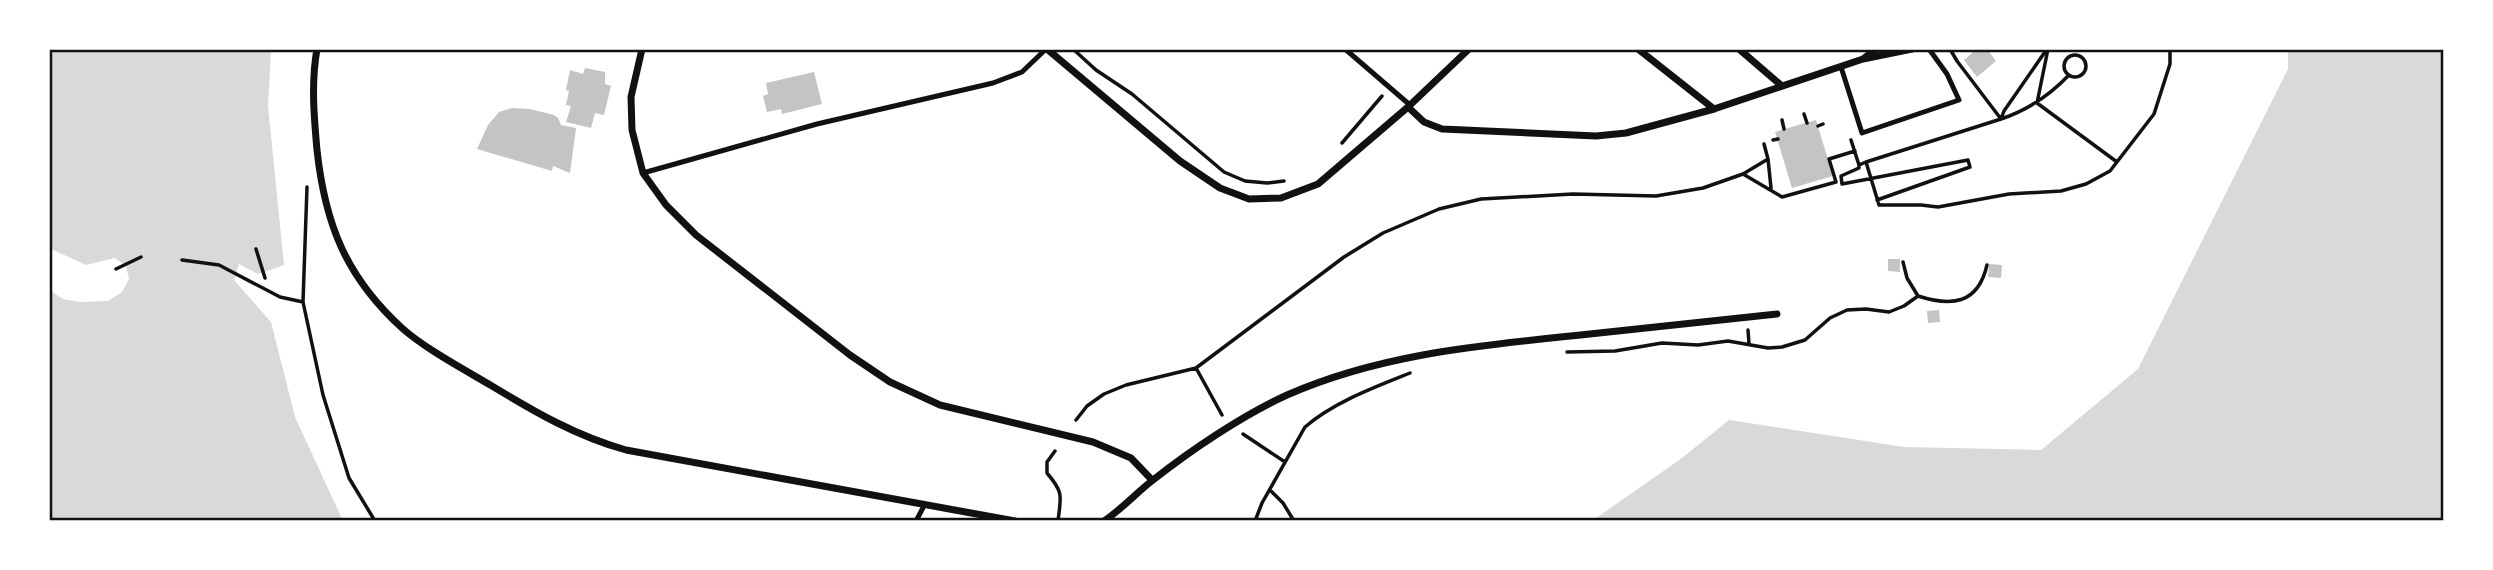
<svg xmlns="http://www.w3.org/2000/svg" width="2493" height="570" viewBox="0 0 2493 570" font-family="Rubik,sans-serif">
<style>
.water{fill:#d9d9d9}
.pier{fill:#fff}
.building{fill:#c4c4c4}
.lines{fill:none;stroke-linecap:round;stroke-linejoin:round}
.path{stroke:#111;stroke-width:3.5}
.service{stroke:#111;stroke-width:5}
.minor{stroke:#111;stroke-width:7}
.neatline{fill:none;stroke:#111;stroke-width:2.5}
</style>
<rect width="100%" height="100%" fill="#fff"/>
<path class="water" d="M49,49H271L268,106L284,265L258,274L239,264L234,280L271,322L295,417L343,521H49Z
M2288,49H2444V521H1592L1682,458L1729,420L1904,447L2041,450L2138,369L2288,69Z"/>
<path class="pier" d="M49,248L86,265L115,258L126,266L129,279L122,292L108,301L80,302L63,299L49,290Z"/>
<path class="building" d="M1977,49H1987L1996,61L1977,77L1964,60Z
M585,68L605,72V84L611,86L604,115L595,113L591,128L566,122L571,106L566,105L569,91L566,90L570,70L583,74Z
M814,72L822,104L782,114L781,109L767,112L763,96L768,94L766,83Z
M512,108L530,109L554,115L558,118L561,125L576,128L570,173L553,166L552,171L477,149L488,125L499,112Z
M1816,120L1833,176L1792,188L1775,132Z
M1888,259H1900V272L1888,271Z
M1989,264L2002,265L2001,278L1988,277Z
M1939,310L1940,322L1928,323L1927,311Z"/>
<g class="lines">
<path class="path" d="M1073,49L1096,70L1132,94L1224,172L1245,181L1267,183L1284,181
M1950,49L1957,61L2001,119C2028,110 2049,96 2069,75
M2048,49L2037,103L2117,162
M2064 66a11 11 0 1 1 22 0a11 11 0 1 1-22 0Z
M1804,114L1807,123
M1782,120L1784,129
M1818,126L1823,124
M1773,140L1778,139
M1851,140L1859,165L1866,162L1879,205H1921L1938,207L2009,194L2061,191L2086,184L2110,171L2154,114L2170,64V49
M1342,143L1382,96
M1768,159L1771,188
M1866,162L2001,119L2004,111L2047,49
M1859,165V168L1841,176L1842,184L1968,160L1970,167L1877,200
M1743,174L1782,197L1836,182L1829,159L1855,151
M307,187L303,302L323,395L349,478L375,521
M256,249L265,278
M182,260L219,265L280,297L303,302
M1903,262L1907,278L1918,296
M116,269L141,257
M1748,330L1749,344
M1567,352L1615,351L1662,343L1698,345L1728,341L1768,348L1782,347L1805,340L1830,318L1847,310L1866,309L1889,312L1904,306L1918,296C1952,307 1978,304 1987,265
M1196,368L1222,415
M1076,420L1087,406L1104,394L1126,385L1196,368L1344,257L1383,233L1439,209L1481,199L1573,194L1656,196L1703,188L1743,174L1768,159L1764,144
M1243,434L1285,462
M1055,451L1047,462V473C1064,493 1061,496 1058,521
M1270,490L1283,503L1294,521
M1255,521L1262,503L1305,427C1334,402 1375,387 1410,373"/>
<path class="service" d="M1345,49L1410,105
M1841,67L1862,133L1959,100L1947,74L1929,49
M643,173L817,124L993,83L1022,72L1046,49
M916,521L925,504"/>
<path class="minor" d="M317,49C311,82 314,117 317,150C325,224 346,277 402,328C424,348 465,370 492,386C535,412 576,436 626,450L1015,521
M642,49L631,97L632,130L643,173L666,205L696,235L850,355L890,382L940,405L1093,442L1131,458L1152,480
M1047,49L1180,161L1220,188L1249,199L1281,198L1318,184L1408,107L1469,49
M1638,49L1714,109
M1739,49L1782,86
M1863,59L1876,49
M1408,107L1424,122L1442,129L1596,136L1626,133L1714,109L1863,59L1912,49
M1104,521C1122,509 1136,493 1153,480C1191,450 1243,415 1287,395C1378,355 1474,346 1571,336C1640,329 1708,321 1777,314"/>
</g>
<rect width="2493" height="570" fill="none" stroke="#ffffff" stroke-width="102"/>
<rect x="51" y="51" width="2391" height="468" class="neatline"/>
</svg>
